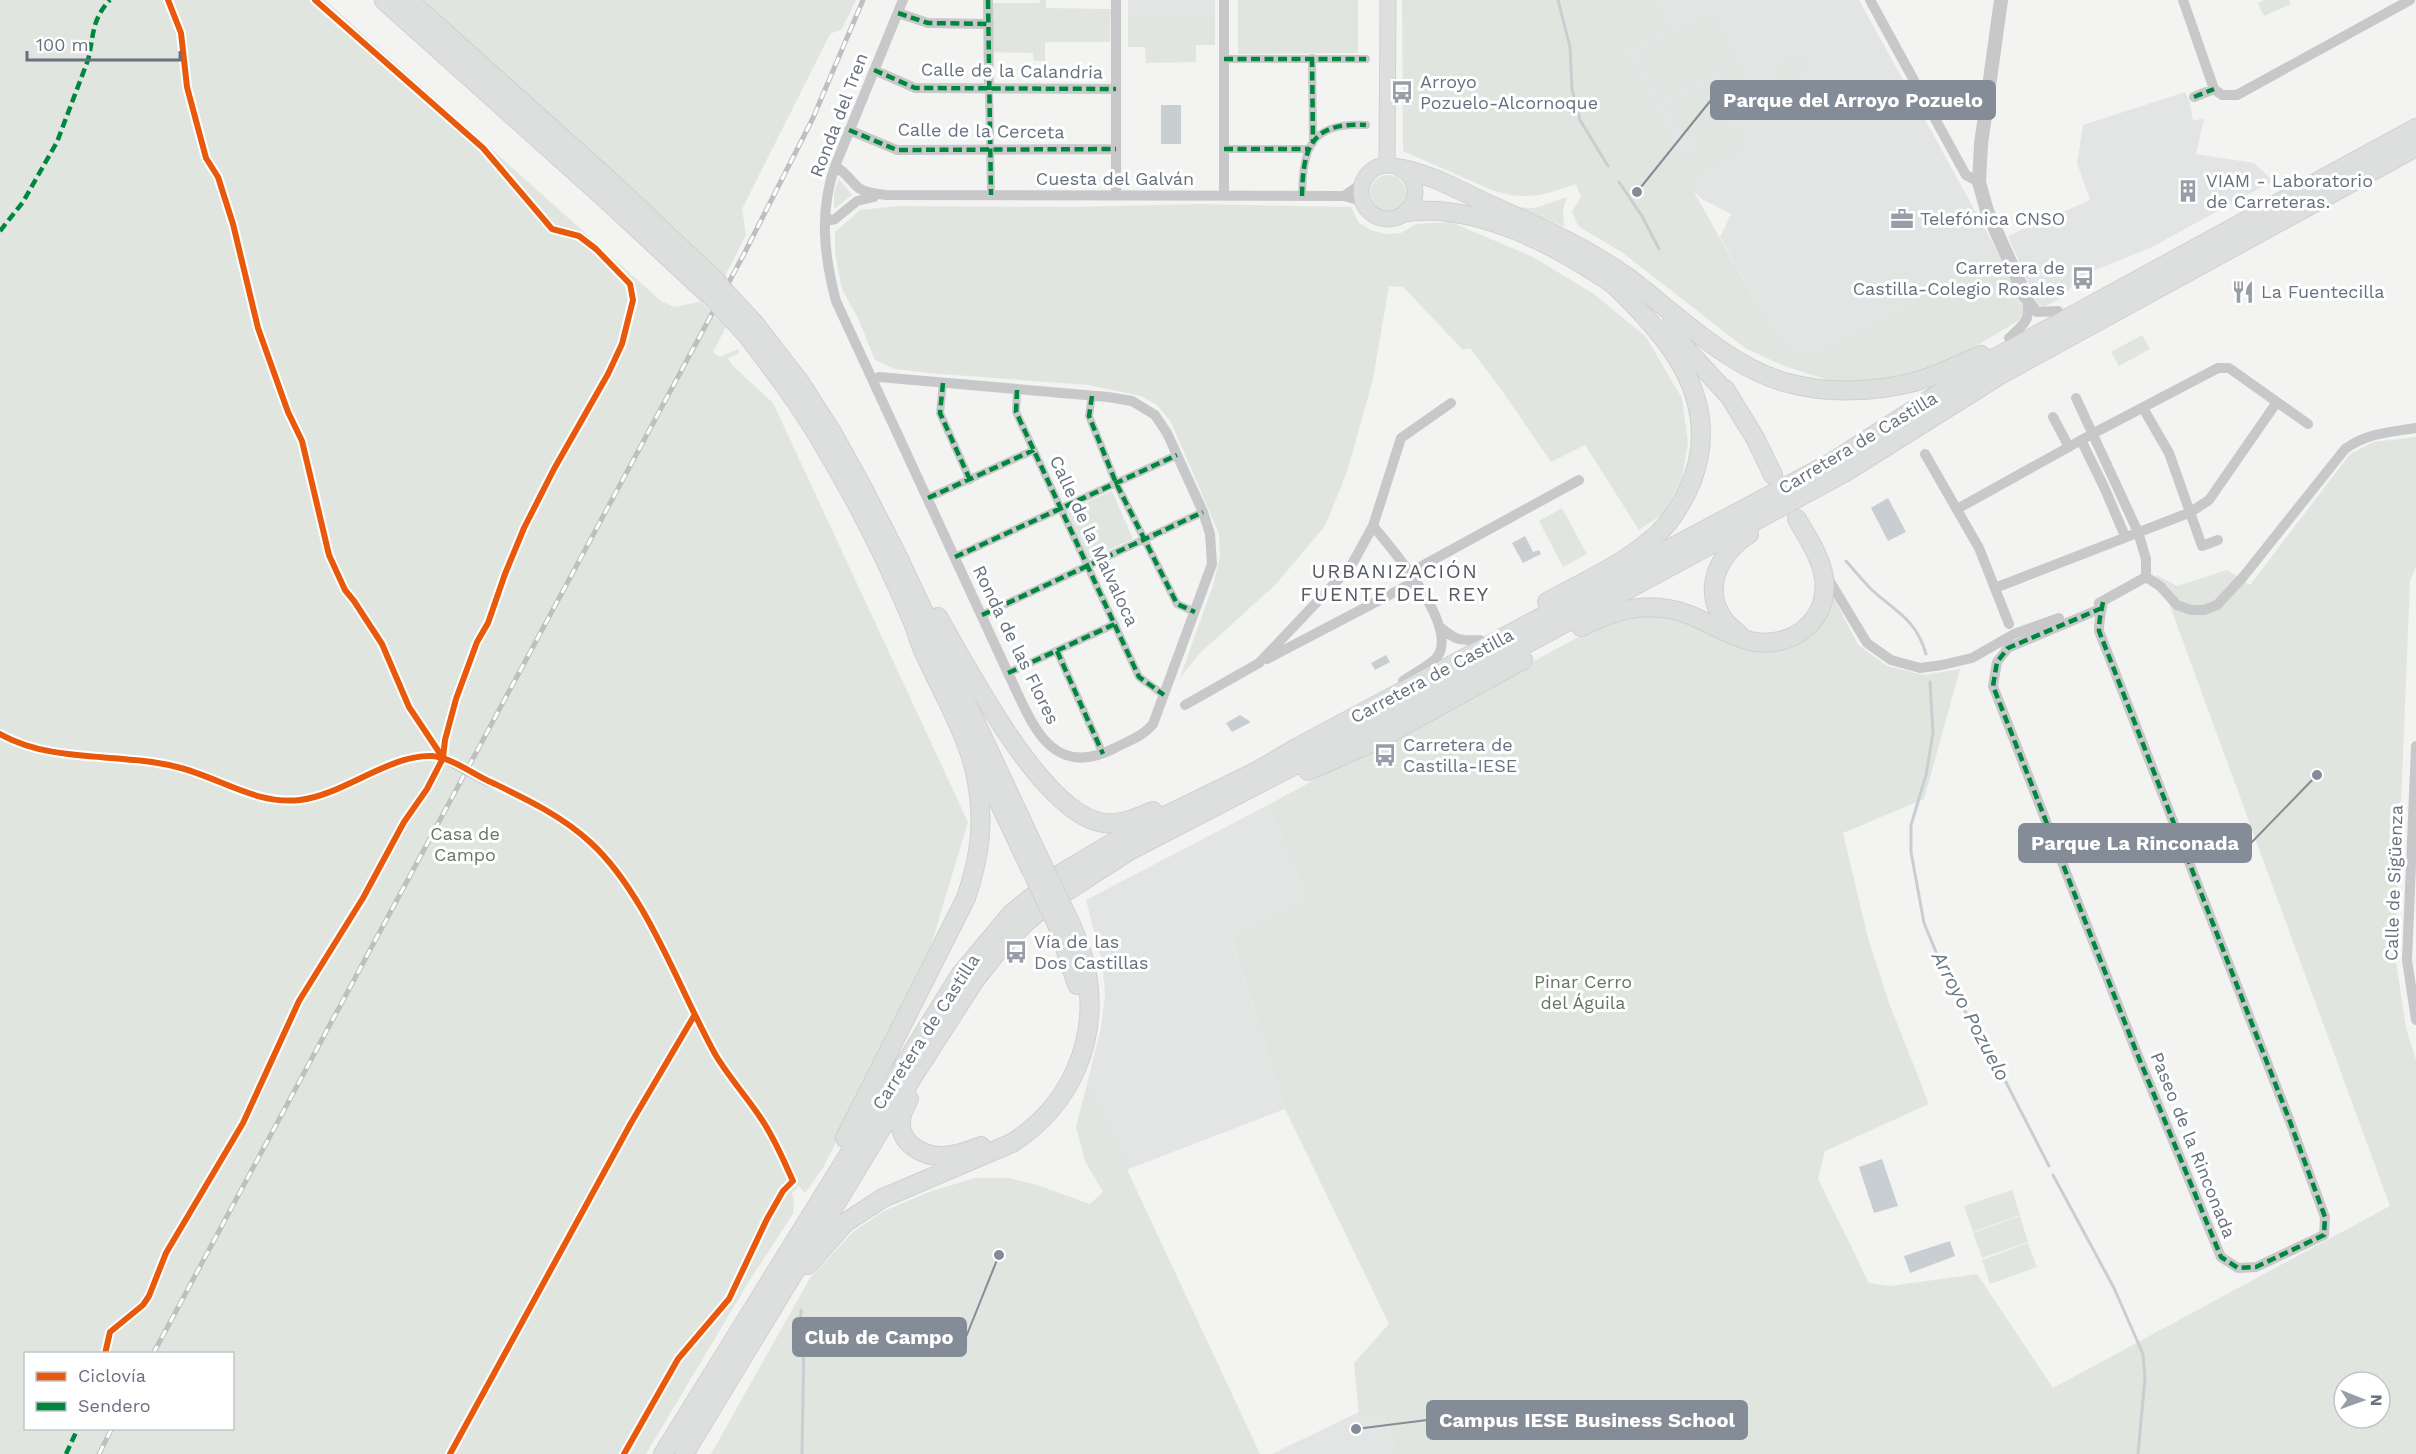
<svg xmlns="http://www.w3.org/2000/svg" width="2416" height="1454" viewBox="0 0 2416 1454" font-family="'Work Sans',sans-serif">
<style>
.built{fill:#e3e5e5}
.green{fill:#e1e5e0;fill-rule:evenodd}
.water{fill:#c8ced1}
.lines{fill:none;stroke-linecap:round;stroke-linejoin:round}
.stream{stroke:#c8ced1;stroke-width:3}
.secondary-casing{stroke:#d0d1d1;stroke-width:17}
.trunk-casing{stroke:#d0d0d0;stroke-width:20}
.motorway-casing{stroke:#d0d0d0;stroke-width:22}
.pedestrian{stroke:#c8c8ca;stroke-width:8}
.minor{stroke:#c8c8ca;stroke-width:10}
.tertiary{stroke:#c8c8ca;stroke-width:14}
.secondary{stroke:#dddede;stroke-width:15}
.trunk{stroke:#dddede;stroke-width:18}
.motorway{stroke:#dddede;stroke-width:20}
.rail-casing{stroke:#bebfc0;stroke-width:5}
.rail{stroke:#fff;stroke-width:3;stroke-dasharray:9;stroke-linecap:butt}
.trunk-bridge-casing{stroke:#d0d0d0;stroke-width:20;stroke-linecap:butt}
.minor-bridge{stroke:#c8c8ca;stroke-width:10}
.trunk-bridge{stroke:#dddede;stroke-width:18}
.quiet{stroke:#00873e;stroke-width:4.5;stroke-dasharray:9 4.5;stroke-linecap:butt}
.cycleway-casing{stroke:#fff;stroke-width:10}
.cycleway{stroke:#e8590c;stroke-width:6}
.labels{text-anchor:middle;stroke-width:6;stroke-linejoin:round;paint-order:stroke}
.street-label{font-size:18px;fill:#67717f;stroke:#fff}
.poi-label{font-size:18px;fill:#67717f;stroke:#fff;text-anchor:start}
.park-label{font-size:18px;fill:#667765;stroke:#fff}
.neighbourhood-label{font-size:20px;letter-spacing:1.5px;fill:#545b65;stroke:#fff}
.water-label{font-size:20px;font-style:italic;fill:#687882;stroke:#fff}
.leader{fill:none;stroke:#848c97;stroke-width:2}
.callout-dot{fill:#848c97;stroke:#fff;stroke-width:2}
.callout{fill:#848c97;stroke:#848c97;stroke-width:2}
.callout-label{font-size:20px;text-anchor:middle;font-weight:bold;fill:#fff}
</style>
<rect width="100%" height="100%" fill="#f3f3f2"/>
<path class="built" d="M1128,0H1215V12L1210,15L1128,16Z
M1596,0H1859L2000,256L1821,352L1804,356L1790,353L1778,343L1720,237L1731,214L1702,199L1694,192V179L1667,133Z
M2185,92L2190,103L2193,120L2204,119L2196,154L2254,163L2273,181L2152,247L2079,277L2078,281L2061,298L2044,307L2038,305L2008,236L2090,200L2077,163L2083,125Z
M1268,805L1309,900L1232,940L1285,1109L1126,1170L1087,1084L1101,1028L1105,994L1102,962L1086,900Z
M1359,1412V1416H1384L1397,1454H1272Z"/>
<path class="green" d="M0,0H325L661,301L674,307L701,302L726,327L713,352L720,357L738,349L739,353L728,358L731,364L773,403L968,822L928,955L823,1168L805,1193L799,1186L792,1193L794,1200L793,1214L751,1278L646,1454H0ZM26,1354H232V1428H26Z
M421,0H856L842,29L830,34L742,209L746,235L725,276L659,213Z
M1040,0H1046V8L1111,9L1110,42H1045V61H1034L1033,53L991,52V3H1039Z
M1238,0H1358V53L1238,54Z
M1402,0H1596L1683,160L1738,131L1746,145L1691,174L1694,179V192L1778,342C1795,356 1800,357 1821,352L2000,256L2024,310L2021,319L1938,369L1903,379L1837,383L1784,366L1745,348L1623,253L1578,226L1572,211L1581,197L1576,184C1543,195 1530,201 1494,191L1403,151Z
M1600,0H1652L1666,27L1627,48Z
M2264,0H2289L2291,4L2264,16L2258,3Z
M1215,12V45H1196V62L1146,63L1145,47H1128V16L1210,15Z
M1710,16L1734,60L1663,98L1640,54Z
M1798,56L1805,69L1784,80L1777,67Z
M1739,68L1755,98L1683,136L1668,106Z
M1721,118L1729,133L1701,148L1694,133Z
M1370 193a18 18 0 1 1 36 0a18 18 0 1 1-36 0Z
M839,179L852,195L834,209V192Z
M1567,197L1563,210L1564,227L1516,207L1535,208Z
M1199,204L1351,207L1359,223L1371,230L1386,234L1401,233L1416,224L1451,222L1533,257L1594,294L1646,337L1682,398L1688,443L1682,478L1664,513L1639,530L1585,445L1551,462L1503,392L1470,348L1463,350L1403,287L1389,286L1373,379L1347,472L1325,526L1276,584L1199,654L1180,678L1213,585L1220,556L1219,534L1171,422L1157,405L1141,396L1088,385L940,374L895,369L875,360L858,318L842,289L835,253V232L860,210L899,206L1069,207Z
M2142,335L2150,349L2119,366L2111,352Z
M2416,437V567L2410,581L2395,955L2406,1028L2416,1060V1454H1397L1384,1416H1359L1354,1363L1389,1324L1285,1109L1232,939L1309,900L1268,805L1582,635L1623,616L1678,617L1762,650L1799,644L1815,632L1828,612L1832,594L1858,645L1887,666L1924,675L1960,669L1924,799L1843,833L1868,938L1889,1003L1929,1104L1825,1151L1818,1179L1869,1283L1890,1286L1977,1274L2053,1388L2390,1206L2166,595L2150,585L2157,575L2177,586L2227,570L2250,585L2350,454L2373,442ZM2344,1382H2380V1418H2344Z
M1112,491L1133,539L1088,559L1067,511Z
M1562,508L1587,554L1563,567L1539,521Z
M1087,1084L1260,1454H711L810,1278L853,1232L884,1211L932,1191L975,1178H1009L1037,1185L1090,1204L1103,1192L1085,1161L1076,1127Z
M2012,1190L2020,1215L1973,1232L1964,1206Z
M2020,1216L2028,1242L1982,1258L1973,1233Z
M2028,1243L2037,1267L1990,1284L1982,1260Z"/>
<path class="water" d="M1161,105H1181V144H1161Z
M1888,498L1906,532L1888,541L1871,508Z
M1525,536L1533,552L1539,550L1541,554L1523,563L1512,543Z
M1386,655L1390,662L1375,670L1371,663Z
M1240,715L1251,722L1232,732L1226,723Z
M1882,1159L1898,1206L1874,1213L1859,1167Z
M1950,1241L1955,1256L1910,1273L1904,1256Z"/>
<g class="lines">
<path class="stream" d="M1558,0L1570,47L1572,89L1580,120L1608,166
M1619,182L1642,216L1659,249
M1846,561C1855,571 1863,581 1872,590C1896,612 1916,619 1926,654
M1930,682L1933,733L1926,775L1911,825V852L1924,923L1950,986L1995,1061L2049,1166
M2053,1175L2114,1288L2143,1354L2145,1378L2138,1454
M801,1310L800,1327L804,1340L802,1454"/>
<g class="secondary-casing">
<path id="secondary" d="M1361 192a27 27 0 1 1 54 0a27 27 0 1 1-54 0Z
M1387,165L1388,0"/>
</g>
<g class="trunk-casing">
<path id="trunk" d="M1403,169C1432,175 1459,190 1486,203C1537,226 1584,246 1630,279C1677,315 1730,368 1788,383C1827,394 1875,392 1914,382C1937,376 1959,364 1981,355
M1407,212C1480,202 1565,250 1623,291
M755,324L799,381L833,434L863,488L899,559L1042,864
M1667,328L1731,398
M745,333C772,368 799,403 821,441C856,499 888,562 914,625C917,633 919,642 923,650C940,689 966,732 975,772C985,818 981,854 966,898L845,1138
M1725,389L1755,438L1773,475
M1547,602C1581,583 1624,564 1653,538C1672,522 1684,501 1693,478C1722,397 1667,336 1613,284
M938,617C968,669 1043,815 1104,823C1120,825 1139,817 1153,811
M1581,627C1608,613 1638,603 1669,609C1698,614 1722,634 1750,641C1791,650 1830,621 1824,578C1821,557 1807,537 1797,519
M1739,634C1698,604 1711,558 1749,534
M979,760L1031,870
M1308,771L1376,741L1523,660
M1058,927L1077,985
M909,1099C906,1105 901,1114 901,1121C899,1144 924,1157 944,1156C957,1155 969,1151 981,1146
M808,1265L846,1222L883,1198L1012,1143C1071,1105 1100,1040 1086,969C1083,953 1076,937 1070,922
M663,1454L960,975L1012,913L1063,872L1124,836L1257,771L1298,747L1834,461L1991,360L2416,128
M684,1454L912,1078L975,980L998,951L1024,924L1050,902L1129,851L1446,687L1844,473L2000,375L2416,147"/>
</g>
<g class="motorway-casing">
<path id="motorway" d="M385,0L606,198L708,293
M407,0L611,183L717,283"/>
</g>
<path class="pedestrian" d="M1312,58L1313,143
M1224,59H1366
M989,88L991,195
M1224,149H1309
M1302,196C1303,147 1311,122 1366,125
M943,383L940,413L970,480
M1017,390L1016,412L1139,677L1164,695
M1092,396L1089,416L1116,483L1177,604L1195,612
M928,498L1034,450
M955,557L1177,455
M982,615L1203,512
M1057,651L1103,754
M1008,673L1115,624"/>
<path class="minor" d="M988,0L989,88
M1224,0V196
M1870,0L1962,168L1966,175L1979,182
M2183,0L2214,89L2222,95H2237L2410,0
M898,13L928,23L989,24
M874,70L915,88L1116,89
M2194,97L2214,89
M849,130L897,150L1116,149
M835,166C861,183 847,191 886,195L1344,196L1362,201
M1116,195V0
M1344,196L1361,184
M825,221L835,219L857,201L874,197
M2029,301L2037,312L2058,311
M2009,338C2025,323 2032,320 2026,297
M874,380L879,377L1108,397L1132,401L1155,415L1167,433L1203,512L1210,534L1212,564L1153,724C1141,738 1131,739 1115,748C1049,782 1031,720 1008,673L836,301C824,256 819,211 835,166L903,0
M2076,398L2138,532L2146,559V577L2099,603
M2143,408L2169,453L2202,546L2218,540
M2053,417L2069,447
M2081,440L2104,487L2125,536
M1925,454L1979,548L2009,624
M1957,509L2094,433L2218,368H2229L2308,424
M1373,526C1392,549 1460,627 1437,657C1431,665 1411,675 1403,681
M1411,572L1579,480
M1826,575L1867,643L1891,660L1920,668L1942,665L1972,658L2014,634L2059,618
M2146,577L2160,586L2177,605L2191,610H2204L2217,605L2243,577L2345,449C2367,433 2390,432 2416,428
M1995,588L2191,512L2209,500L2277,402
M2102,608L2008,648L1997,662L1993,686L2136,1051L2221,1257L2238,1268L2256,1267L2324,1235L2325,1217L2289,1119L2099,631C2099,620 2101,612 2103,602
M1439,626C1455,640 1459,641 1480,640
M1267,659L1416,581
M1185,705L1259,663L1351,566L1373,526L1401,438L1451,403
M2416,746L2407,960L2416,1020"/>
<path class="tertiary" d="M2001,0L1981,144L1979,182L1987,211L2026,297"/>
<use href="#secondary" class="secondary"/>
<use href="#trunk" class="trunk"/>
<use href="#motorway" class="motorway"/>
<g class="rail-casing">
<path id="rail" d="M153,1354L744,254L813,118L863,0
M99,1454L112,1428"/>
</g>
<use href="#rail" class="rail"/>
<g class="trunk-bridge-casing">
<path id="trunk-bridge" d="M717,283L755,324
M708,293L745,333
M1042,864L1070,922
M1033,874L1058,927"/>
</g>
<path class="minor-bridge" d="M451,762L488,782"/>
<use href="#trunk-bridge" class="trunk-bridge"/>
<path class="quiet" d="M988,0L991,195
M898,13L928,23L989,24
M1312,58L1313,143
M1224,59H1366
M874,70L915,88L1116,89
M2194,97L2214,89
M849,130L897,150L1116,149
M1224,149H1309
M1302,196C1303,147 1311,122 1366,125
M0,231L23,202L57,142L88,60C94,36 91,20 110,0
M943,383L940,413L970,480
M1017,390L1016,412L1139,677L1164,695
M1092,396L1089,416L1116,483L1177,604L1195,612
M928,498L1034,450
M955,557L1177,455
M2102,608L2008,648L1997,662L1993,686L2136,1051L2221,1257L2238,1268L2256,1267L2324,1235L2325,1217L2289,1119L2099,631C2099,620 2101,612 2103,602
M982,615L1203,512
M1057,651L1103,754
M1008,673L1115,624
M66,1454L78,1428"/>
<g class="cycleway-casing">
<path id="cycleway" d="M168,0L181,33L187,87L206,158L218,177L233,224L258,328L288,412L302,441L329,555L345,590L354,601L382,644L409,707L443,758
M0,734C54,764 119,752 177,767C219,777 255,805 300,800C343,795 390,754 432,756C453,758 474,775 493,783C526,799 562,816 590,842C646,893 678,987 715,1054C728,1076 746,1096 760,1117C774,1137 783,1159 793,1181L783,1191L767,1219L729,1299L678,1359L624,1454
M105,1354L110,1332L143,1305L149,1296L166,1253L243,1123L299,1001L363,898L404,822L427,789L443,758L445,740L456,699L477,642L488,623L505,574L524,528L554,469L608,374L622,344L633,300L630,284L596,249L579,236L552,229L483,148L315,0
M450,1454L631,1123L694,1016"/>
</g>
<use href="#cycleway" class="cycleway"/>
</g>
<defs>
<g id="bus-bare" transform="scale(1.8)"><path d="M-5-6H5V4H4V6H2V4H-2V6H-4V4H-5ZM-3.5-4V0h7V-4ZM-3.5 1.2v1.5H-2V1.2ZM2 1.2v1.5H3.5V1.2Z" fill="#989ea7" stroke="#fff" stroke-width="2.5" paint-order="stroke"/></g>
<g id="building-bare" transform="scale(1.8)"><path d="M-4-6H4V6H1V3H-1V6H-4ZM-2.5-4.3h1.7v1.8h-1.7ZM.8-4.3h1.7v1.8H.8ZM-2.5-1h1.7V.8h-1.7ZM.8-1h1.7V.8H.8Z" fill="#989ea7" stroke="#fff" stroke-width="2.5" paint-order="stroke"/></g>
<g id="office-bare" transform="scale(1.8)"><path d="M-6-3h4V-5.5h4V-3h4V5H-6ZM-1-4.5V-3h2v-1.5ZM-6 0V1H6V0Z" fill="#989ea7" stroke="#fff" stroke-width="2.5" paint-order="stroke"/></g>
<g id="restaurant-bare" transform="scale(1.8)"><path d="M-5-6h1v4h1v-4h1v4h1v-4h1v5L-1.5 .5V6h-2V.5L-5-1ZM5-6V6H3V1.5H1.5Q1.5-4 5-6Z" fill="#989ea7" stroke="#fff" stroke-width="2.5" paint-order="stroke"/></g>
</defs>
<g fill-rule="evenodd">
<use href="#bus-bare" x="1402" y="92"/>
<use href="#building-bare" x="2188" y="191"/>
<use href="#office-bare" x="1902" y="219"/>
<use href="#bus-bare" x="2083" y="278"/>
<use href="#restaurant-bare" x="2243" y="292"/>
<use href="#bus-bare" x="1385" y="755"/>
<use href="#bus-bare" x="1016" y="952"/>
</g>
<g class="labels">
<g class="street-label">
<text transform="translate(1012 71) rotate(1)" y="6">Calle de la Calandria</text>
<text transform="translate(839 115) rotate(-69)" y="6">Ronda del Tren</text>
<text transform="translate(981 131) rotate(1)" y="6">Calle de la Cerceta</text>
<text x="1115" y="185">Cuesta del Galván</text>
<text transform="translate(1858 443) rotate(-31)" y="6">Carretera de Castilla</text>
<text transform="translate(1094 541) rotate(65)" y="6">Calle de la Malvaloca</text>
<text transform="translate(1016 645) rotate(64)" y="6">Ronda de las Flores</text>
<text transform="translate(1432 676) rotate(-28)" y="6">Carretera de Castilla</text>
<text transform="translate(2394 883) rotate(-88)" y="6">Calle de Sigüenza</text>
<text transform="translate(926 1032) rotate(-57)" y="6">Carretera de Castilla</text>
<text transform="translate(2193 1145) rotate(68)" y="6">Paseo de la Rinconada</text>
</g>
<g class="poi-label">
<text x="1420" y="88">Arroyo<tspan x="1420" dy="21">Pozuelo-Alcornoque</tspan></text>
<text x="2206" y="187">VIAM - Laboratorio<tspan x="2206" dy="21">de Carreteras.</tspan></text>
<text x="1920" y="225">Telefónica CNSO</text>
<text x="2065" y="274" text-anchor="end">Carretera de<tspan x="2065" dy="21">Castilla-Colegio Rosales</tspan></text>
<text x="2261" y="298">La Fuentecilla</text>
<text x="1403" y="751">Carretera de<tspan x="1403" dy="21">Castilla-IESE</tspan></text>
<text x="1034" y="948">Vía de las<tspan x="1034" dy="21">Dos Castillas</tspan></text>
</g>
<g class="park-label">
<text x="465" y="840">Casa de<tspan x="465" dy="21">Campo</tspan></text>
<text x="1583" y="988">Pinar Cerro<tspan x="1583" dy="21">del Águila</tspan></text>
</g>
<g class="neighbourhood-label">
<text x="1395" y="578">URBANIZACIÓN<tspan x="1395" dy="23">FUENTE DEL REY</tspan></text>
</g>
<g class="water-label">
<text transform="translate(1971 1016) rotate(62)" y="7">Arroyo Pozuelo</text>
</g>
</g>
<path class="leader" d="M1637 192L1711 100M2317 775L2251 843M999 1255L966 1337M1356 1429L1427 1420"/>
<g class="callout-dot">
<circle cx="1637" cy="192" r="6"/>
<circle cx="2317" cy="775" r="6"/>
<circle cx="999" cy="1255" r="6"/>
<circle cx="1356" cy="1429" r="6"/>
</g>
<g class="callout">
<rect x="1711" y="81" width="284" height="38" rx="6"/>
<rect x="2019" y="824" width="232" height="38" rx="6"/>
<rect x="793" y="1318" width="173" height="38" rx="6"/>
<rect x="1427" y="1401" width="320" height="38" rx="6"/>
</g>
<g class="callout-label">
<text x="1853" y="107">Parque del Arroyo Pozuelo</text>
<text x="2135" y="850">Parque La Rinconada</text>
<text x="879" y="1344">Club de Campo</text>
<text x="1587" y="1427">Campus IESE Business School</text>
</g>
<rect x="24" y="1352" width="210" height="78" fill="#ffffff" stroke="#c2c6cc" stroke-width="1.5"/>
<rect x="36" y="1372" width="30" height="9" fill="#e8590c" stroke="#c2c6cc" stroke-width="1.5"/>
<text x="78" y="1382" font-size="18" fill="#67717f">Ciclovía</text>
<rect x="36" y="1402" width="30" height="9" fill="#00873e" stroke="#c2c6cc" stroke-width="1.5"/>
<text x="78" y="1412" font-size="18" fill="#67717f">Sendero</text>
<g transform="translate(2362 1400) rotate(91)"><circle r="28" fill="#ffffff" stroke="#c2c6cc" stroke-width="1.5"/>
<path d="M0-4.5L10 22L0 15L-10 22Z" fill="#989ea7"/>
<text y="-9" font-size="16" font-weight="bold" text-anchor="middle" fill="#67717f">N</text>
</g>
<path d="M27 51v9h153v-9" fill="none" stroke="#67717f" stroke-width="3"/>
<text x="36" y="51" font-size="18" fill="#67717f" stroke="#ffffff" stroke-width="4.5" paint-order="stroke">100 m</text>
</svg>
